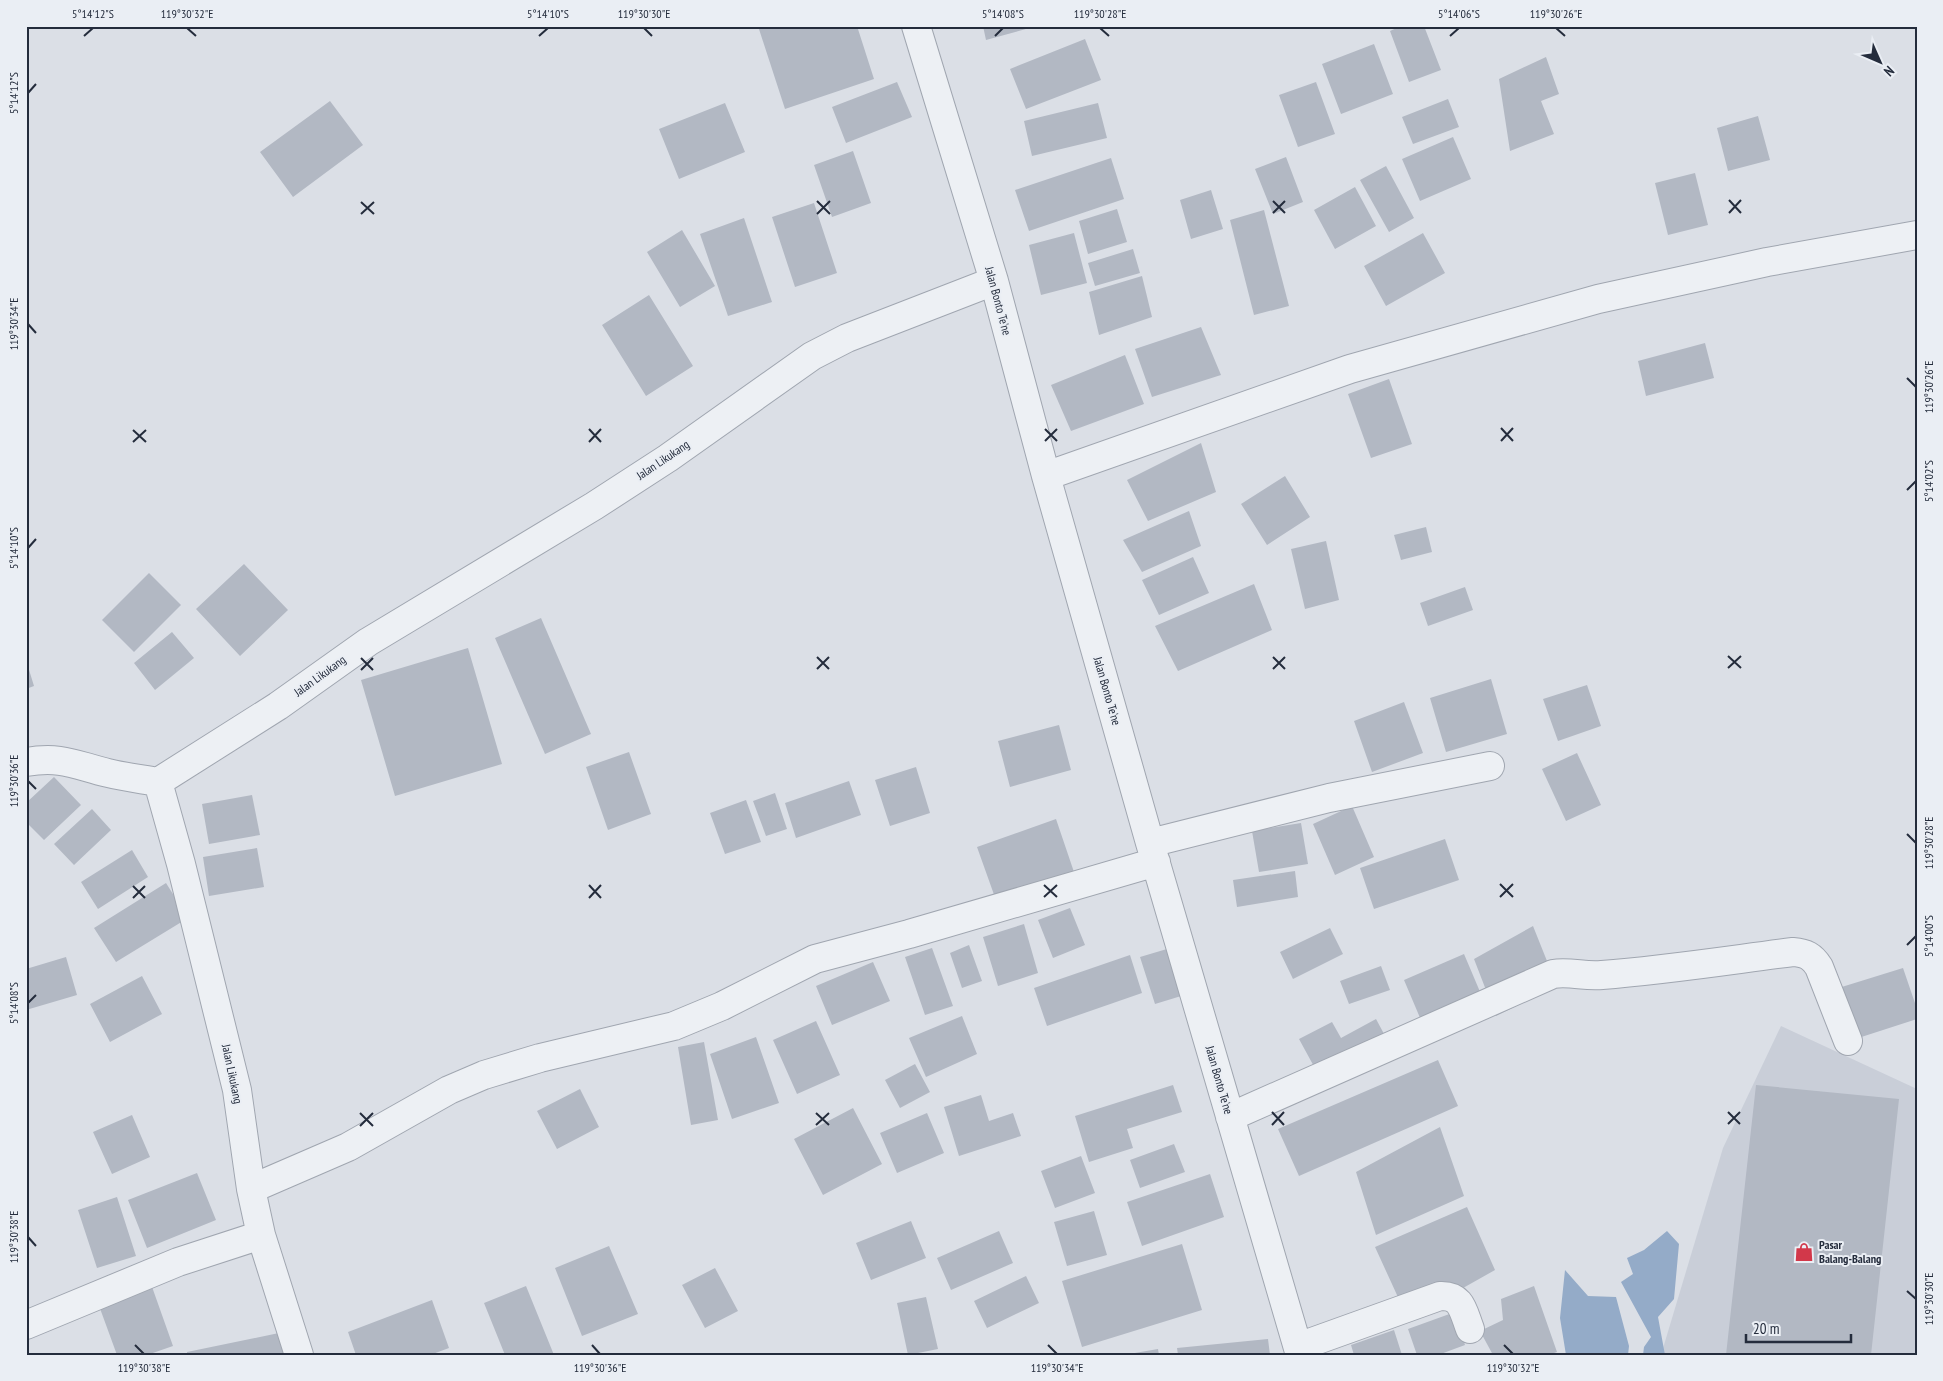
<svg xmlns="http://www.w3.org/2000/svg" width="1943" height="1381" viewBox="0 0 1943 1381" font-family="'PT Sans Narrow',sans-serif">
<style>
.built{fill:#c9ced8}
.water{fill:#94abc8}
.building{fill:#b2b8c3}
.lines{fill:none;stroke-linecap:round;stroke-linejoin:round}
.street-casing{stroke:#a0a6b0;stroke-width:30}
.street{stroke:#edf0f4;stroke-width:28}
.ticks{fill:none;stroke:#242c3c;stroke-width:2}
.labels{text-anchor:middle;stroke-width:4;stroke-linejoin:round;paint-order:stroke}
.street-label{font-size:12px;fill:#242c3c;stroke:#eaeef4}
.poi-label{font-size:12px;font-weight:bold;fill:#242c3c;stroke:#eaeef4;text-anchor:start}
.neatline{fill:none;stroke:#242c3c;stroke-width:2}
.ticks-label{font-size:12px;text-anchor:middle;fill:#242c3c}
</style>
<rect width="100%" height="100%" fill="#dbdfe6"/>
<path class="built" d="M1781,1026L1917,1089V1355H1661L1723,1148Z"/>
<path class="water" d="M1667,1231L1679,1244L1674,1299L1658,1317L1665,1355H1643L1644,1347L1651,1337L1621,1282L1633,1274L1627,1258L1644,1250Z
M1565,1270L1588,1296L1616,1297L1629,1346L1628,1355H1566L1560,1318Z"/>
<path class="building" d="M758,26H857L874,79L785,109Z
M983,26H1033V27L986,40Z
M1401,26H1424L1441,70L1409,82L1390,31Z
M1085,39L1101,80L1026,109L1010,69Z
M1374,44L1393,94L1341,114L1322,64Z
M1546,57L1559,94L1541,101L1554,134L1510,151L1499,79Z
M897,82L912,117L846,143L832,107Z
M1316,82L1335,134L1298,147L1279,95Z
M1448,99L1459,127L1413,144L1402,117Z
M330,101L363,145L293,197L260,152Z
M725,103L745,152L679,179L659,129Z
M1098,103L1107,138L1032,156L1024,121Z
M1758,116L1770,160L1728,171L1717,128Z
M1453,137L1471,179L1420,201L1402,159Z
M853,151L871,203L832,217L814,165Z
M1286,157L1303,202L1273,214L1255,169Z
M1111,158L1124,199L1029,231L1015,190Z
M1386,166L1414,218L1389,232L1360,180Z
M1695,173L1708,225L1668,235L1655,183Z
M1355,187L1376,226L1335,249L1314,210Z
M1211,190L1223,229L1191,239L1180,200Z
M814,203L837,273L795,287L772,217Z
M1117,209L1127,242L1088,254L1079,221Z
M1264,210L1289,306L1254,315L1230,220Z
M744,218L772,302L728,316L700,234Z
M682,230L715,286L680,307L647,252Z
M1074,233L1087,283L1041,295L1029,245Z
M1423,233L1445,273L1386,306L1364,266Z
M1133,249L1140,273L1095,286L1088,263Z
M1142,276L1152,317L1099,335L1089,292Z
M649,295L693,366L646,396L602,325Z
M1201,327L1221,375L1152,397L1135,349Z
M1705,343L1714,378L1646,396L1638,361Z
M1125,355L1144,404L1071,431L1051,385Z
M1389,379L1412,444L1371,458L1348,394Z
M1201,443L1216,492L1148,521L1127,480Z
M1285,476L1310,517L1267,545L1241,504Z
M1189,511L1201,546L1142,572L1123,540Z
M1426,527L1432,552L1401,560L1394,535Z
M1326,541L1339,600L1305,609L1291,549Z
M1193,557L1209,593L1159,615L1142,580Z
M244,564L288,610L240,656L196,609Z
M149,573L181,605L134,652L102,620Z
M1254,584L1272,630L1178,671L1155,626Z
M1465,587L1473,610L1428,626L1420,603Z
M541,618L591,734L545,754L495,638Z
M172,632L194,658L155,690L134,663Z
M468,648L502,764L395,796L361,680Z
M26,660L34,686L26,689Z
M1491,679L1507,734L1446,752L1430,698Z
M1587,685L1601,726L1558,741L1543,699Z
M1404,702L1423,753L1372,772L1354,721Z
M1059,725L1071,770L1010,787L998,741Z
M629,752L651,814L608,830L586,767Z
M1577,753L1601,805L1566,821L1542,769Z
M916,767L930,813L890,826L875,780Z
M54,777L81,805L44,840L26,822V803Z
M849,781L861,815L796,838L785,803Z
M775,793L787,829L766,836L753,801Z
M252,795L260,835L209,844L202,804Z
M746,800L761,842L725,854L710,813Z
M1352,806L1374,857L1335,875L1313,824Z
M92,809L111,830L74,865L54,844Z
M1056,819L1075,875L997,903L977,847Z
M1301,823L1308,864L1259,872L1252,831Z
M1445,839L1459,880L1374,909L1360,868Z
M257,848L264,887L209,896L203,857Z
M132,850L148,877L98,909L81,882Z
M1295,871L1298,897L1237,907L1233,880Z
M166,883L188,918L116,962L94,928Z
M1070,908L1085,945L1053,958L1038,920Z
M1024,924L1038,973L998,986L983,937Z
M1533,926L1557,986L1496,1016L1474,959Z
M1330,928L1343,954L1293,979L1280,952Z
M969,945L982,981L962,988L950,953Z
M1177,946L1191,993L1155,1004L1140,957Z
M932,948L953,1006L925,1015L905,957Z
M1464,954L1489,1013L1429,1039L1404,980Z
M1130,955L1142,993L1047,1026L1034,988Z
M66,957L77,995L26,1010V969Z
M873,962L890,1001L832,1025L816,986Z
M1381,966L1390,990L1349,1004L1340,981Z
M1903,968L1917,1009V1019L1849,1041L1832,990Z
M142,976L162,1014L110,1042L90,1004Z
M962,1016L977,1054L926,1077L909,1038Z
M1376,1019L1390,1045L1323,1083L1299,1039L1332,1022L1341,1038Z
M816,1021L840,1075L797,1094L773,1040Z
M756,1037L779,1103L732,1119L710,1054Z
M704,1042L718,1120L691,1125L678,1047Z
M1438,1060L1458,1106L1299,1176L1278,1129Z
M915,1064L930,1092L900,1108L885,1080Z
M1173,1085L1182,1112L1127,1129L1133,1148L1089,1162L1075,1116Z
M1756,1085L1899,1099L1871,1355H1726Z
M580,1089L599,1127L557,1149L537,1111Z
M981,1095L989,1121L1013,1113L1021,1136L959,1156L944,1107Z
M853,1108L882,1164L823,1195L794,1139Z
M927,1113L944,1153L897,1173L880,1133Z
M132,1115L150,1157L112,1174L93,1132Z
M1440,1127L1464,1196L1376,1235L1356,1172Z
M1174,1144L1185,1172L1140,1188L1130,1160Z
M1081,1156L1095,1193L1055,1208L1041,1171Z
M197,1173L216,1220L147,1248L128,1200Z
M1210,1174L1224,1217L1142,1246L1127,1202Z
M117,1197L136,1256L97,1268L78,1210Z
M1467,1207L1495,1270L1408,1319L1375,1247Z
M1094,1211L1107,1255L1067,1266L1054,1222Z
M911,1221L926,1258L871,1280L856,1243Z
M999,1231L1013,1263L951,1290L937,1258Z
M1182,1244L1202,1310L1082,1347L1062,1281Z
M609,1246L638,1314L582,1336L555,1268Z
M715,1268L738,1311L705,1328L682,1285Z
M1026,1276L1039,1303L987,1328L974,1301Z
M151,1284L173,1346L147,1355H117L98,1303Z
M526,1286L554,1355H505L484,1303Z
M1534,1286L1557,1352L1548,1355H1493L1480,1331L1503,1320L1501,1299Z
M926,1297L938,1349L908,1355L897,1303Z
M432,1300L449,1348L430,1355H356L348,1332Z
M1455,1312L1465,1345L1438,1355H1417L1408,1329Z
M1394,1330L1402,1355H1354L1351,1345Z
M279,1333L284,1355H187V1352Z
M1268,1339L1270,1355H1178L1177,1348Z
M1158,1349L1159,1355H1129V1354Z"/>
<g class="lines">
<g class="street-casing">
<path id="street" d="M916,26L994,281L1046,476L1150,843L1300,1355
M1046,476L1350,369L1598,299L1767,262L1917,235
M26,762C62,756 75,765 108,773C124,777 141,779 158,782
M158,782L278,706L368,642L594,506L668,458L812,356L847,338L994,281
M158,782L181,864L237,1090L251,1189L261,1235L299,1355
M1150,843L1329,798L1490,766
M1230,1117L1553,974C1570,971 1585,977 1602,975C1666,970 1730,960 1793,952C1806,953 1812,956 1819,967L1848,1041
M251,1189L348,1147L449,1090L484,1075L540,1058L674,1026L722,1006L815,959L909,934L1156,862
M26,1325L178,1262L261,1235
M1298,1347L1440,1296C1462,1295 1463,1311 1470,1329"/>
</g>
<use href="#street" class="street"/>
</g>
<path class="ticks" d="M187,28L196,36M644,28L652,36M1100,28L1109,36M1556,28L1565,36M84,36L93,28M539,36L548,28M995,36L1003,28M1450,36L1459,28M28,93L36,84M1729,200L1741,213M817,201L830,214M1273,201L1285,213M361,202L374,214M1273,213L1285,201M1729,213L1741,200M361,214L374,202M817,214L830,201M28,324L36,333M1907,378L1916,387M1501,428L1513,441M589,429L601,442M1045,429L1057,441M133,430L146,442M1045,441L1057,429M1501,441L1513,428M133,442L146,430M589,442L601,429M1907,490L1916,481M28,548L36,539M1728,656L1741,668M817,657L829,669M1273,657L1285,669M361,658L373,670M1728,668L1741,656M817,669L829,657M1273,669L1285,657M361,670L373,658M28,781L36,789M1907,834L1916,843M1500,884L1513,897M589,885L601,898M1044,885L1057,897M133,886L145,898M1044,897L1057,885M1500,897L1513,884M133,898L145,886M589,898L601,885M1907,945L1916,936M28,1003L36,995M1272,1112L1284,1125M1728,1112L1740,1124M360,1113L373,1126M816,1113L829,1125M1728,1124L1740,1112M816,1125L829,1113M1272,1125L1284,1112M360,1126L373,1113M28,1237L36,1246M1907,1291L1916,1299M135,1345L144,1354M592,1345L600,1354M1048,1345L1057,1354M1504,1345L1513,1354"/>
<defs>
<g id="shop-bare" transform="scale(1.5)"><path d="M-5-2.5h2.3a2.7 3.5 0 0 1 5.4 0H5L5.5 6h-11ZM-1.5-2.5h3a1.5 2.3 0 0 0-3 0Z" fill="#d2384a" stroke="#eaeef4" stroke-width="2.5" paint-order="stroke"/></g>
</defs>
<g fill-rule="evenodd">
<use href="#shop-bare" x="1804" y="1252"/>
</g>
<g class="labels">
<g class="street-label">
<text transform="translate(998 301) rotate(75)" y="4">Jalan Bonto Te'ne</text>
<text transform="translate(663 460) rotate(-34)" y="4">Jalan Likukang</text>
<text transform="translate(320 676) rotate(-36)" y="4">Jalan Likukang</text>
<text transform="translate(1107 691) rotate(74)" y="4">Jalan Bonto Te'ne</text>
<text transform="translate(232 1074) rotate(78)" y="4">Jalan Likukang</text>
<text transform="translate(1219 1080) rotate(74)" y="4">Jalan Bonto Te'ne</text>
</g>
<g class="poi-label">
<text x="1819" y="1249">Pasar<tspan x="1819" dy="14">Balang-Balang</tspan></text>
</g>
</g>
<rect width="1943" height="1381" fill="none" stroke="#eaeef4" stroke-width="55"/>
<g transform="translate(1880 62) rotate(135)" stroke="#eaeef4" stroke-width="4" paint-order="stroke">
<path d="M0-4L9 19L0 12L-9 19Z" fill="#242c3c"/>
<text y="-8" font-size="14" font-weight="bold" text-anchor="middle" fill="#242c3c">N</text>
</g>
<path d="M1746 1334v8h105v-8" fill="none" stroke="#242c3c" stroke-width="2.5"/>
<text x="1753" y="1334" font-size="15" fill="#242c3c" stroke="#eaeef4" stroke-width="4" paint-order="stroke">20 m</text>
<rect x="28" y="28" width="1888" height="1326" class="neatline"/>
<g class="ticks-label">
<text x="93" y="18">5°14'12"S</text>
<text x="187" y="18">119°30'32"E</text>
<text x="548" y="18">5°14'10"S</text>
<text x="644" y="18">119°30'30"E</text>
<text x="1003" y="18">5°14'08"S</text>
<text x="1100" y="18">119°30'28"E</text>
<text x="1459" y="18">5°14'06"S</text>
<text x="1556" y="18">119°30'26"E</text>
<text transform="translate(14 93) rotate(-90)" y="4">5°14'12"S</text>
<text transform="translate(14 324) rotate(-90)" y="4">119°30'34"E</text>
<text transform="translate(1929 387) rotate(-90)" y="4">119°30'26"E</text>
<text transform="translate(1929 481) rotate(-90)" y="4">5°14'02"S</text>
<text transform="translate(14 548) rotate(-90)" y="4">5°14'10"S</text>
<text transform="translate(14 781) rotate(-90)" y="4">119°30'36"E</text>
<text transform="translate(1929 843) rotate(-90)" y="4">119°30'28"E</text>
<text transform="translate(1929 936) rotate(-90)" y="4">5°14'00"S</text>
<text transform="translate(14 1003) rotate(-90)" y="4">5°14'08"S</text>
<text transform="translate(14 1237) rotate(-90)" y="4">119°30'38"E</text>
<text transform="translate(1929 1299) rotate(-90)" y="4">119°30'30"E</text>
<text x="144" y="1372">119°30'38"E</text>
<text x="600" y="1372">119°30'36"E</text>
<text x="1057" y="1372">119°30'34"E</text>
<text x="1513" y="1372">119°30'32"E</text>
</g>
</svg>
